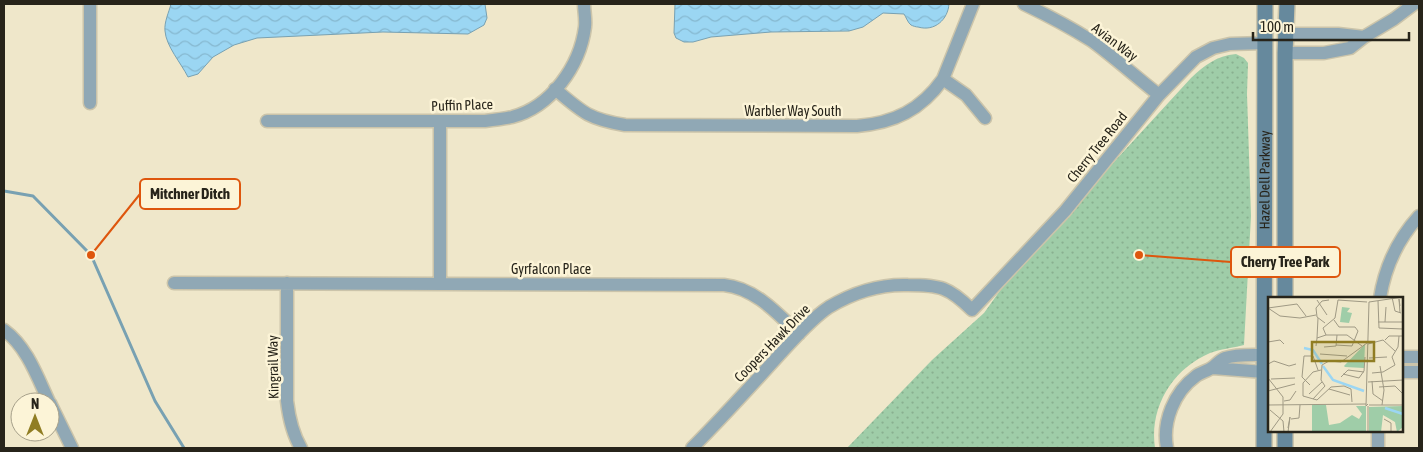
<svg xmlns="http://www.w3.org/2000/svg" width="1423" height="452" viewBox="0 0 1423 452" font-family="'Asap Condensed',sans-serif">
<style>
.green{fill:url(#green-dots)}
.water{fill:url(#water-waves);stroke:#78a1b2}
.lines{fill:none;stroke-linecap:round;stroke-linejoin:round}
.stream{stroke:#78a1b2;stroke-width:3}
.minor-casing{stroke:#cbc4aa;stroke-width:15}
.secondary-casing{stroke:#cbc4aa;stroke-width:18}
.minor{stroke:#90a8b5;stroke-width:12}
.secondary{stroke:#66899d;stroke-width:15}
.labels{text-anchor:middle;stroke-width:5;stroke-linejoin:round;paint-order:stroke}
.street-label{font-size:14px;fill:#27241a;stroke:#fcf4d7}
.inset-river{fill:none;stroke:#9bd6f3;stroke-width:2.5}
.inset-road{fill:none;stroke:#9f9984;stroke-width:1}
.view{fill:#907d23;fill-opacity:0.15;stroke:#907d23;stroke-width:2.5}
.inset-edge{fill:none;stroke:#27241a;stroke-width:2.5}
.leader{fill:none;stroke:#de560d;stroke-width:2}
.callout-dot{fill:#de560d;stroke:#fcf4d7;stroke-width:2}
.callout{fill:#fcf4d7;stroke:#de560d;stroke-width:2}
.callout-label{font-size:15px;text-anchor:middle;font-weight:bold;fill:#27241a}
</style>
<defs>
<pattern id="green-dots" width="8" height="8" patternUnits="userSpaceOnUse" patternTransform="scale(1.25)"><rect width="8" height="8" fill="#9fcda8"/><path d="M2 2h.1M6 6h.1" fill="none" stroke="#89b090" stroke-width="1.8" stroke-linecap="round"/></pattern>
<pattern id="water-waves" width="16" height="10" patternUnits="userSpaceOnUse" patternTransform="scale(1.25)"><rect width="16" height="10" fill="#9bd6f3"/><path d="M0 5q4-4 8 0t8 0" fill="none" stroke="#86b8d0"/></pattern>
</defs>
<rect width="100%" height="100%" fill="#efe7ca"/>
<path class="green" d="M1236,54L1244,58L1248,63L1247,94L1251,216L1244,345C1233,348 1220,349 1210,353C1172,369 1149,408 1155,448H847L932,360L984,313L1014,271L1191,78C1205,65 1216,56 1236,54Z"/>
<path class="water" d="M171,4H485L487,18L484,25L468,34L383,32L257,38L234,45L213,57L198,74L188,77C181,63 166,46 165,31C164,22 169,12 171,4Z
M675,4H949C948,19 935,32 918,27C916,27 913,26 911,25C908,23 906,17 904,14L883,13L863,27L849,31L771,32L711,37L693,42H684L676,38L674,33Z"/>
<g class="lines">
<path class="stream" d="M4,191L33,196L91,255L155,401L184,448"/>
<g class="minor-casing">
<path id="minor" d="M90,4V103
M1024,4C1047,15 1070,27 1092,41C1115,58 1136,77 1159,95
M1286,34H1338L1364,37
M1285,53H1324L1350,48L1364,37L1394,19L1414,4
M943,79L966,95L985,118
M555,89C583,113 589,119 625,125L857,126C894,123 921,110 943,79L973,4
M267,121H485C494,120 503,119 512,117C551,107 580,66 585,27C586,19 584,11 584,4
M440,122V284
M174,283L724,285C755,288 778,314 799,334
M287,283V401C289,418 292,433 301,448
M1380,298C1385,267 1398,239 1419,216
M4,330C27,347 37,376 49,402
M1402,357H1419
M1213,368L1264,372
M1402,372H1419
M50,403L72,448
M1378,431V448
M692,448C722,418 751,386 780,354C795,338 811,319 829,307C854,292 879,284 908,285C940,285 949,287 972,310L1065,211L1159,95L1196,57L1213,48L1230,44L1265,43
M1167,448C1162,422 1174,392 1196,376C1201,372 1208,371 1213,367C1217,364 1220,360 1225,358C1237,354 1251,355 1264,355"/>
</g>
<g class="secondary-casing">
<g id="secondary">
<path d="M1285,298V53L1287,4"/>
<path d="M1285,431V448"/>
<path id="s1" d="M1264,448L1265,4"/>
</g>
</g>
<use href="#minor" class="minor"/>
<use href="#secondary" class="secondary"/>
</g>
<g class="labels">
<g class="street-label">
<text transform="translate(1115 42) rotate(37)" y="5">Avian Way</text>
<text transform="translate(462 105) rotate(-2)" y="5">Puffin Place</text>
<text x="793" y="116">Warbler Way South</text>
<text transform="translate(1097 147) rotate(-51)" y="5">Cherry Tree Road</text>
<text dy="5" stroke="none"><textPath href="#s1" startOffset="268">Hazel Dell Parkway</textPath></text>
<text x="551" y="274">Gyrfalcon Place</text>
<text transform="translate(772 343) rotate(-46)" y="5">Coopers Hawk Drive</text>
<text transform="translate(273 367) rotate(-91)" y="5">Kingrail Way</text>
</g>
</g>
<g transform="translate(1268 297)">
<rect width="135" height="135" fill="#efe7ca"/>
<path d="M97,47L96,71L77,70L76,69ZM44,108H58L61,128L72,126L84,118L91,122L94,117L88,109H98V135H44ZM135,109V130L129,135L127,125L115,118L113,135H101V110Z" fill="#9fcda8"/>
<path d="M74,10L82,11L79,15L84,16L81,26L72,25Z" fill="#9fcda8"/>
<path class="inset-river" d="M36,51L45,53L54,67M55,69L65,83L96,94M117,111L135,117"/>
<path class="inset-road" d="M124,0L127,14L133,16M49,3L59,18M110,4L111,31L135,32M101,5L135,0M132,9L131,2L132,16M0,11L12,19L32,21L48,18M0,11L29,7L38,19M66,23L71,30H87L90,34L84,49L68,48M110,25H135M117,25L118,10M57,26L49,20L48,11L54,4L61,3M49,41L50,21M117,43L121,39H135M0,45L12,43L16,47M100,47L115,43L127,54M48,49L49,41L58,38M94,49L79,38H58L55,31L67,21L70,3L99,5M56,50L68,49L69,38M52,57L79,59M36,59L34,80L42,88M36,59H45L50,73M101,61L119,60M0,67L6,64L21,69L28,67M127,68L124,60L130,50L131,39M112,69L116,93L114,108M53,73L45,75L35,86V99L49,103L63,90L76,89L83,92L84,105M104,76L115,75L127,68M75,77L91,81L96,74L97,60M73,80L80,73L96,75M0,81L15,100V117L2,135M3,82L27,81M104,84L105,97L115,104M100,85L135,83M111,90L127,89L134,96M61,92L82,98M0,94L27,87M41,97L54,85M45,102L57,89L53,83L54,68L61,64L73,65L99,46M16,104L22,103L28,94M100,107L98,109L101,5M0,108L98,107M101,108H135M2,113L15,124L16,135M23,122L31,121L32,108M116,122L123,126V135M20,135L22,120L20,131M100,135V109"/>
<path class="view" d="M44,45H106V64H44Z"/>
<rect width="135" height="135" class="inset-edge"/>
</g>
<path class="leader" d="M91 255L140 194M1139 255L1231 262"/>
<g class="callout-dot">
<circle cx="91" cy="255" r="5"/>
<circle cx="1139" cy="255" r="5"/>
</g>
<g class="callout">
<rect x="140" y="179" width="100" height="30" rx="5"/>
<rect x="1231" y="247" width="109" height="30" rx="5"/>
</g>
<g class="callout-label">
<text x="190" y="199">Mitchner Ditch</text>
<text x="1285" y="267">Cherry Tree Park</text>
</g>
<rect width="1423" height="452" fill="none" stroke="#27241a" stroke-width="10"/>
<g transform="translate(35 417)"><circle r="24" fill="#fcf4d7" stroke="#a7a18b"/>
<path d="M0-4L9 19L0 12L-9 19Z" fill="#907d23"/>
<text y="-8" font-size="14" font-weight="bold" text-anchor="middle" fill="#27241a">N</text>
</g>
<path d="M1253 32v8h156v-8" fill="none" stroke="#27241a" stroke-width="2.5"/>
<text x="1260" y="32" font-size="15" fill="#27241a" stroke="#fcf4d7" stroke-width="4" paint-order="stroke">100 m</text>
</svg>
